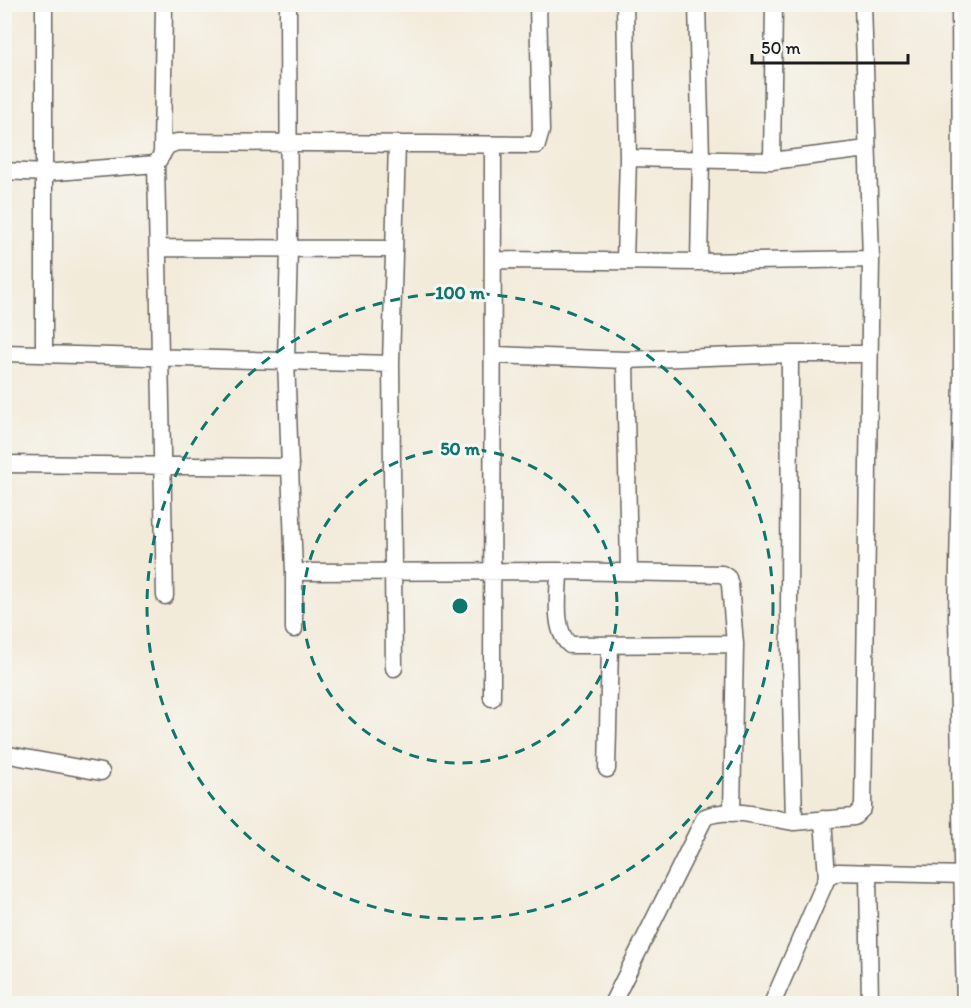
<svg xmlns="http://www.w3.org/2000/svg" width="971" height="1008" viewBox="0 0 971 1008" font-family="Itim,sans-serif">
<style>
.lines{fill:none;stroke-linecap:round;stroke-linejoin:round}
.minor-casing{stroke:#67645e;stroke-width:19}
.minor{stroke:#fff;stroke-width:16}
.ring{fill:none;stroke:#0f766e;stroke-width:3;stroke-dasharray:10 8}
.centre{fill:#0f766e;stroke:#f6f6f2;stroke-width:3}
.ring-label{font-size:18px;text-anchor:middle;font-weight:bold;fill:#0f766e;stroke:#f6f6f2;stroke-width:6;stroke-linejoin:round;paint-order:stroke}
</style>
<rect width="100%" height="100%" fill="#f6f6f2"/>
<filter id="ink" filterUnits="userSpaceOnUse"><feTurbulence type="fractalNoise" baseFrequency=".0167" numOctaves="2"/><feDisplacementMap in="SourceGraphic" scale="12" xChannelSelector="R" yChannelSelector="G"/><feConvolveMatrix kernelMatrix="1 2 1 2 8 2 1 2 1" color-interpolation-filters="sRGB"/></filter>
<filter id="wash" filterUnits="userSpaceOnUse"><feTurbulence type="fractalNoise" baseFrequency=".008" numOctaves="4" result="noise"/><feDisplacementMap in="SourceGraphic" scale="24" xChannelSelector="R" yChannelSelector="G"/><feGaussianBlur stdDeviation="1.35" result="paint"/><feColorMatrix in="noise" values="0 0 0 0 0 0 0 0 0 0 0 0 0 0 0 0 0 1.4 0 .05"/><feComposite in="paint" operator="in"/></filter>
<g filter="url(#wash)">
<rect width="100%" height="100%" fill="#f3ebda"/>
</g>
<g filter="url(#ink)">
<g class="lines">
<g class="minor-casing">
<path id="minor" d="M44,4V353
M288,4L289,249L286,360L294,572V629
M625,4L628,158L625,260
M697,4L701,158L699,262
M774,4L772,161L867,149
M960,4L962,375L957,616L965,1004
M162,155L164,4
M628,158L772,161
M156,164L167,146L177,142L537,145L541,131L538,4
M4,171L44,173L156,164L165,596
M159,248L394,249
M495,260L699,262L871,259
M4,353L391,364
M790,354L789,610L794,822L854,817L863,808L871,259L863,4
M494,355L625,360L790,354H868
M625,360L629,571
M4,464L291,467
M559,571C559,593 552,630 570,645L735,644
M294,572L559,571L722,574L728,578L730,585L735,644L732,813
M394,668L391,364L397,143
M492,698L493,147
M4,754L101,772
M607,769L610,647
M823,819L827,878
M868,874L870,1004
M612,1004L705,817C731,806 767,818 794,822
M772,1004L827,878L838,872L966,875"/>
</g>
<use href="#minor" class="minor"/>
</g>
</g>
<g class="ring">
<circle cx="460" cy="606" r="157"/>
<circle cx="460" cy="606" r="313"/>
</g>
<circle cx="460" cy="606" r="9" class="centre"/>
<g class="ring-label">
<text x="460" y="299">100 m</text>
<text x="460" y="455">50 m</text>
</g>
<rect width="971" height="1008" fill="none" stroke="#f6f6f2" stroke-width="24"/>
<path d="M752 54v9h156v-9" fill="none" stroke="#1c1c1c" stroke-width="3"/>
<text x="761" y="54" font-size="18" fill="#1c1c1c" stroke="#f6f6f2" stroke-width="4.5" paint-order="stroke">50 m</text>
</svg>
